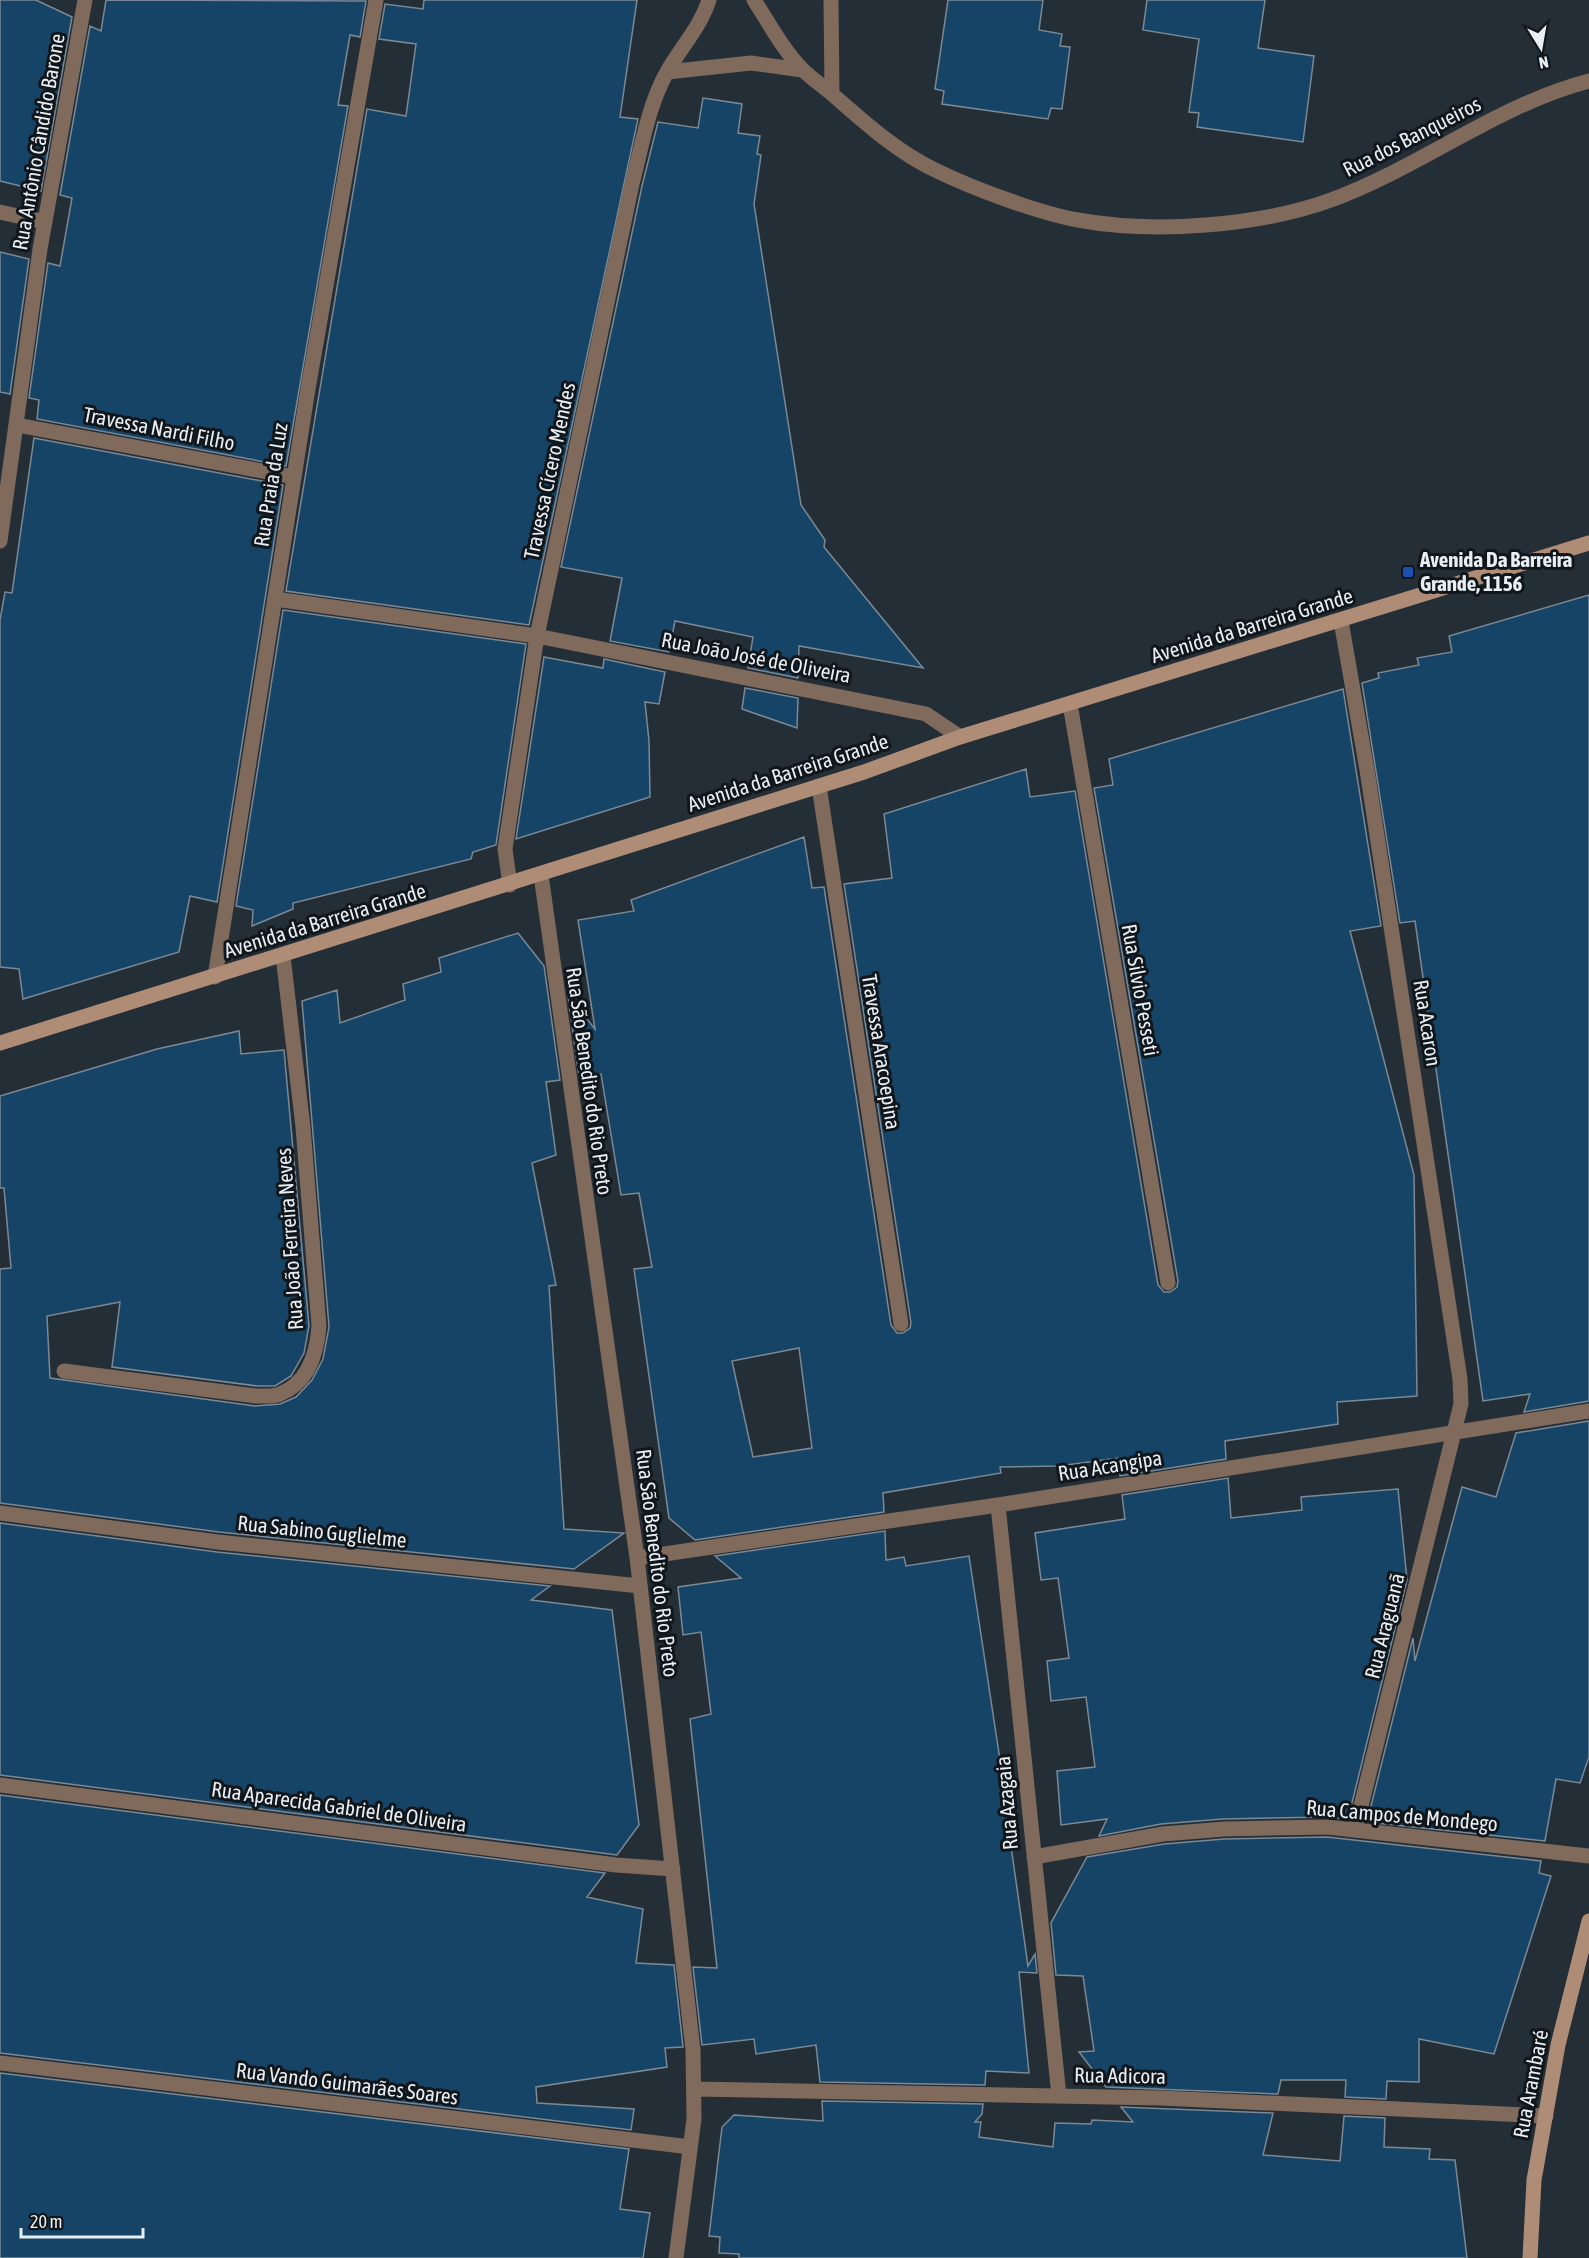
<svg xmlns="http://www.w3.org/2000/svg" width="1589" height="2258" viewBox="0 0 1589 2258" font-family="'Asap Condensed',sans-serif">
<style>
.building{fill:#164467;stroke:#7c8994;stroke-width:1.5;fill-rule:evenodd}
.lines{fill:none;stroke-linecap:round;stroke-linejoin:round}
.lane{stroke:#7f6a5c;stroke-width:15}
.street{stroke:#7f6a5c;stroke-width:15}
.secondary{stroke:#ae8c75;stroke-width:15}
.transit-dot{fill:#1a4fb4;stroke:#11161a;stroke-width:2}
.labels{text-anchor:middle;stroke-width:6;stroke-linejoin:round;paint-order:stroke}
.street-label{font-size:21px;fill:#e7eef4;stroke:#11161a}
.poi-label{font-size:21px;font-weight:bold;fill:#e7eef4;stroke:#11161a;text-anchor:start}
</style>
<rect width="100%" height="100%" fill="#232e37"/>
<path class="building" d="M0,0H36L72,17L41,191L0,181Z
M106,0L366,1L360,37L350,35L338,105L348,106L286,466L37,419L39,400L29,398L48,263L60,266L72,198L60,195L90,26L101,31Z
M424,0H637L620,117L638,119L529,625L286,591L367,109L406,116L416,44L379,39L385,4L423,9Z
M948,0H1043L1039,30L1062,34L1060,46L1070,47L1062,109L1051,108L1048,119L942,104L944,91L935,89Z
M1147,0H1265L1258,48L1314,56L1303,142L1197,127L1199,113L1189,112L1199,39L1143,30Z
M703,98L742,104L738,133L760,136L757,154L761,155L754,204L801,505L825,540L824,547L923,668L799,646L798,678L748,668L753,637L675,621L669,652L610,641L622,578L561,567L642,186L658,122L698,128Z
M0,252L29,259L10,394L0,392Z
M34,438L283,485L217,902L190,896L179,952L23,999L19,969L0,967V620L5,592L12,593Z
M1589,595V1401L1524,1412L1530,1394L1483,1401L1415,921L1400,923L1362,683L1379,678L1378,673L1419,665L1417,658L1452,652L1449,636Z
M283,610L526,644L496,845L473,852L471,859L293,903V909L252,926L253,910L236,906Z
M544,657L603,668L604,659L665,672L659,704L645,702L649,741L650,797L516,839Z
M745,688L798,698L797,728L742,709Z
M1343,689L1381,926L1350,931L1414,1175L1417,1396L1337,1402L1338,1424L1225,1441L1226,1459L1120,1476L1118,1458L1059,1466L1000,1467L1001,1473L883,1493L884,1512L695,1540L669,1518L634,1269L652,1267L639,1193L621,1195L601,1074L579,1077L568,996L595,1029L578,920L634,911L631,900L804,837L812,888L824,887L891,1325L897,1333H903L910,1328L911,1323L844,884L892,878L884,814L1026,769L1030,797L1075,791L1158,1285L1164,1292H1170L1177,1287L1178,1281L1094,788L1113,785L1109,759ZM799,1348L812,1448L753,1457L732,1361Z
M518,933L544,966L560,1080L546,1082L556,1155L532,1163L556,1285L549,1286L564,1529L624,1533L574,1569L219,1532L0,1503V1269L11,1268L4,1188H0V1096L157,1049L239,1031L241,1054L284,1050L309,1326L304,1353L291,1376L275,1386H257L112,1367L120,1302L47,1316L50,1378L255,1406L280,1404L296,1397L312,1380L323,1359L329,1327L302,1001L337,990L340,1023L405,1000L403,984L441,972L439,958Z
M1589,1421V1757L1580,1783L1556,1779L1545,1841L1367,1822L1413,1638L1415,1661L1462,1487L1496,1497L1516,1433Z
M1228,1478L1231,1518L1302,1510L1301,1497L1398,1489L1407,1580L1348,1819L1327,1817L1223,1819L1161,1824L1099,1836L1107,1819L1061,1825L1057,1771L1095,1767L1086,1697L1051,1701L1047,1661L1069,1658L1058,1578L1041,1580L1035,1533L1125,1519L1122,1495Z
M0,1523L217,1552L550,1586L531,1600L612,1610L639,1825L617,1855L0,1775Z
M885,1531L886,1560L904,1557L906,1566L969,1556L1002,1773H1004L1014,1832H1009L1028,1966L1035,1954L1037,1973L1019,1972L1029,2073L986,2071L985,2085L820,2082L816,2045L756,2054L754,2039L702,2045L693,1967L717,1968L690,1719L711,1714L701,1632L683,1635L678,1587L741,1578L715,1556Z
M0,1795L605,1873L587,1897L643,1909L636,1963L674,1965L683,2047L665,2048L667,2067L536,2087L537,2103L634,2109L631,2130L0,2053Z
M1327,1837L1541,1861L1539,1873L1551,1876L1494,2054L1419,2039V2082L1387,2081L1386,2099L1345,2097L1346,2080H1281L1278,2094L1106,2087L1079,2052L1094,2051L1083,1976L1056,1975L1051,1923L1087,1857L1164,1844L1224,1839Z
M0,2073L629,2149L620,2209L650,2213L643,2258H0Z
M822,2101L983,2104L982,2114L975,2122H981L979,2137L1053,2147L1055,2123L1091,2124L1092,2120L1133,2122L1121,2107L1273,2113L1263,2155L1340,2161L1344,2116L1385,2118L1384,2147L1430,2149L1429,2159L1455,2160L1467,2258H739V2254L719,2253L720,2237L709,2236L722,2127L734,2115L823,2121Z"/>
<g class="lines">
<path class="lane" d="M17,425L294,477
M275,599L537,636
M64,1371L256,1396C263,1396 273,1397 280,1394C308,1383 317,1353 319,1326L303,1127L283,956"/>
<path class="street" d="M754,0C769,23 783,50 803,70C812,79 823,86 832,94C864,122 897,152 935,170C972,188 1038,213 1078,220C1154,234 1259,226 1331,200C1421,167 1497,105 1589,81
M831,0L832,94
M667,72L751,63L802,70
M0,212L45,222
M0,541L40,249L85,0
M1341,621L1367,770L1460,1379L1461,1404L1355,1830
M537,636L926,714L960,737
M1070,704L1168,1283
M819,786L901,1324
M541,875L637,1558L693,2050L694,2119L676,2258
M510,885L505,849L537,636L632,184C642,146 648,106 667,72C681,47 700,28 709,0
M215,977L308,389L376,0
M998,1505L1059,2096
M0,1513L218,1542L640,1586
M637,1558L998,1505L1589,1411
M0,1785L616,1865L673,1869
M1034,1857L1163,1834L1224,1829L1327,1827L1589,1856
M0,2063L690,2147
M694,2089L1161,2098L1546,2116"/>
<path class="secondary" d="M0,1043L864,772L960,737L1589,543
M1530,2258L1534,2180L1558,2045L1589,1921"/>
</g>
<rect class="transit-dot" x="1402" y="566" width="12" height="12" rx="3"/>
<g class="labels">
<g class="street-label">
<text transform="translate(1412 137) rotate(-27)" y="7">Rua dos Banqueiros</text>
<text transform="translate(39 142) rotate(-80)" y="7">Rua Antônio Cândido Barone</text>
<text transform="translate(159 429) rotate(11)" y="7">Travessa Nardi Filho</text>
<text transform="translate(550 471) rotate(-78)" y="7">Travessa Cícero Mendes</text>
<text transform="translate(271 485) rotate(-81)" y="7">Rua Praia da Luz</text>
<text transform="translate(1252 626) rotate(-17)" y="7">Avenida da Barreira Grande</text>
<text transform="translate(756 658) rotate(11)" y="7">Rua João José de Oliveira</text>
<text transform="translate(788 773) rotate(-18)" y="7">Avenida da Barreira Grande</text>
<text transform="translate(325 921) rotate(-17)" y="7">Avenida da Barreira Grande</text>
<text transform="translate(1140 990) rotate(80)" y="7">Rua Silvio Pesseti</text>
<text transform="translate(1427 1023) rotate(81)" y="7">Rua Acaron</text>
<text transform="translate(881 1052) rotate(81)" y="7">Travessa Aracoepina</text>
<text transform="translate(589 1081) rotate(82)" y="7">Rua São Benedito do Rio Preto</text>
<text transform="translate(290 1239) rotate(-94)" y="7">Rua João Ferreira Neves</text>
<text transform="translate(1110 1466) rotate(-9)" y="7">Rua Acangipa</text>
<text transform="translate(322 1532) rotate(6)" y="7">Rua Sabino Guglielme</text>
<text transform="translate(657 1563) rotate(83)" y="7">Rua São Benedito do Rio Preto</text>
<text transform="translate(1385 1626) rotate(-76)" y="7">Rua Araguanã</text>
<text transform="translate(1007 1803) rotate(-95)" y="7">Rua Azagaia</text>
<text transform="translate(339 1807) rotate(8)" y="7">Rua Aparecida Gabriel de Oliveira</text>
<text transform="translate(1402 1816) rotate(5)" y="7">Rua Campos de Mondego</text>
<text transform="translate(1120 2076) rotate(1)" y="7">Rua Adicora</text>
<text transform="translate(347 2084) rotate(7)" y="7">Rua Vando Guimarães Soares</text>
<text transform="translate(1531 2084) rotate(-79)" y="7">Rua Arambaré</text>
</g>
<g class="poi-label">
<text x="1420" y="567">Avenida Da Barreira<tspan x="1420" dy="24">Grande, 1156</tspan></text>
</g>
</g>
<g transform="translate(1541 48) rotate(169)" stroke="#11161a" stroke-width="4.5" paint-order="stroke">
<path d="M0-4.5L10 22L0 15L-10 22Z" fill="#e7eef4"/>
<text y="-9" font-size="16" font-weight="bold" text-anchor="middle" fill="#e7eef4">N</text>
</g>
<path d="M21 2228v9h122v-9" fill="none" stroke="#e7eef4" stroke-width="3"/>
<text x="30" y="2228" font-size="18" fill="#e7eef4" stroke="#11161a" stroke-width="4.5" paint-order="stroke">20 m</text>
</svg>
